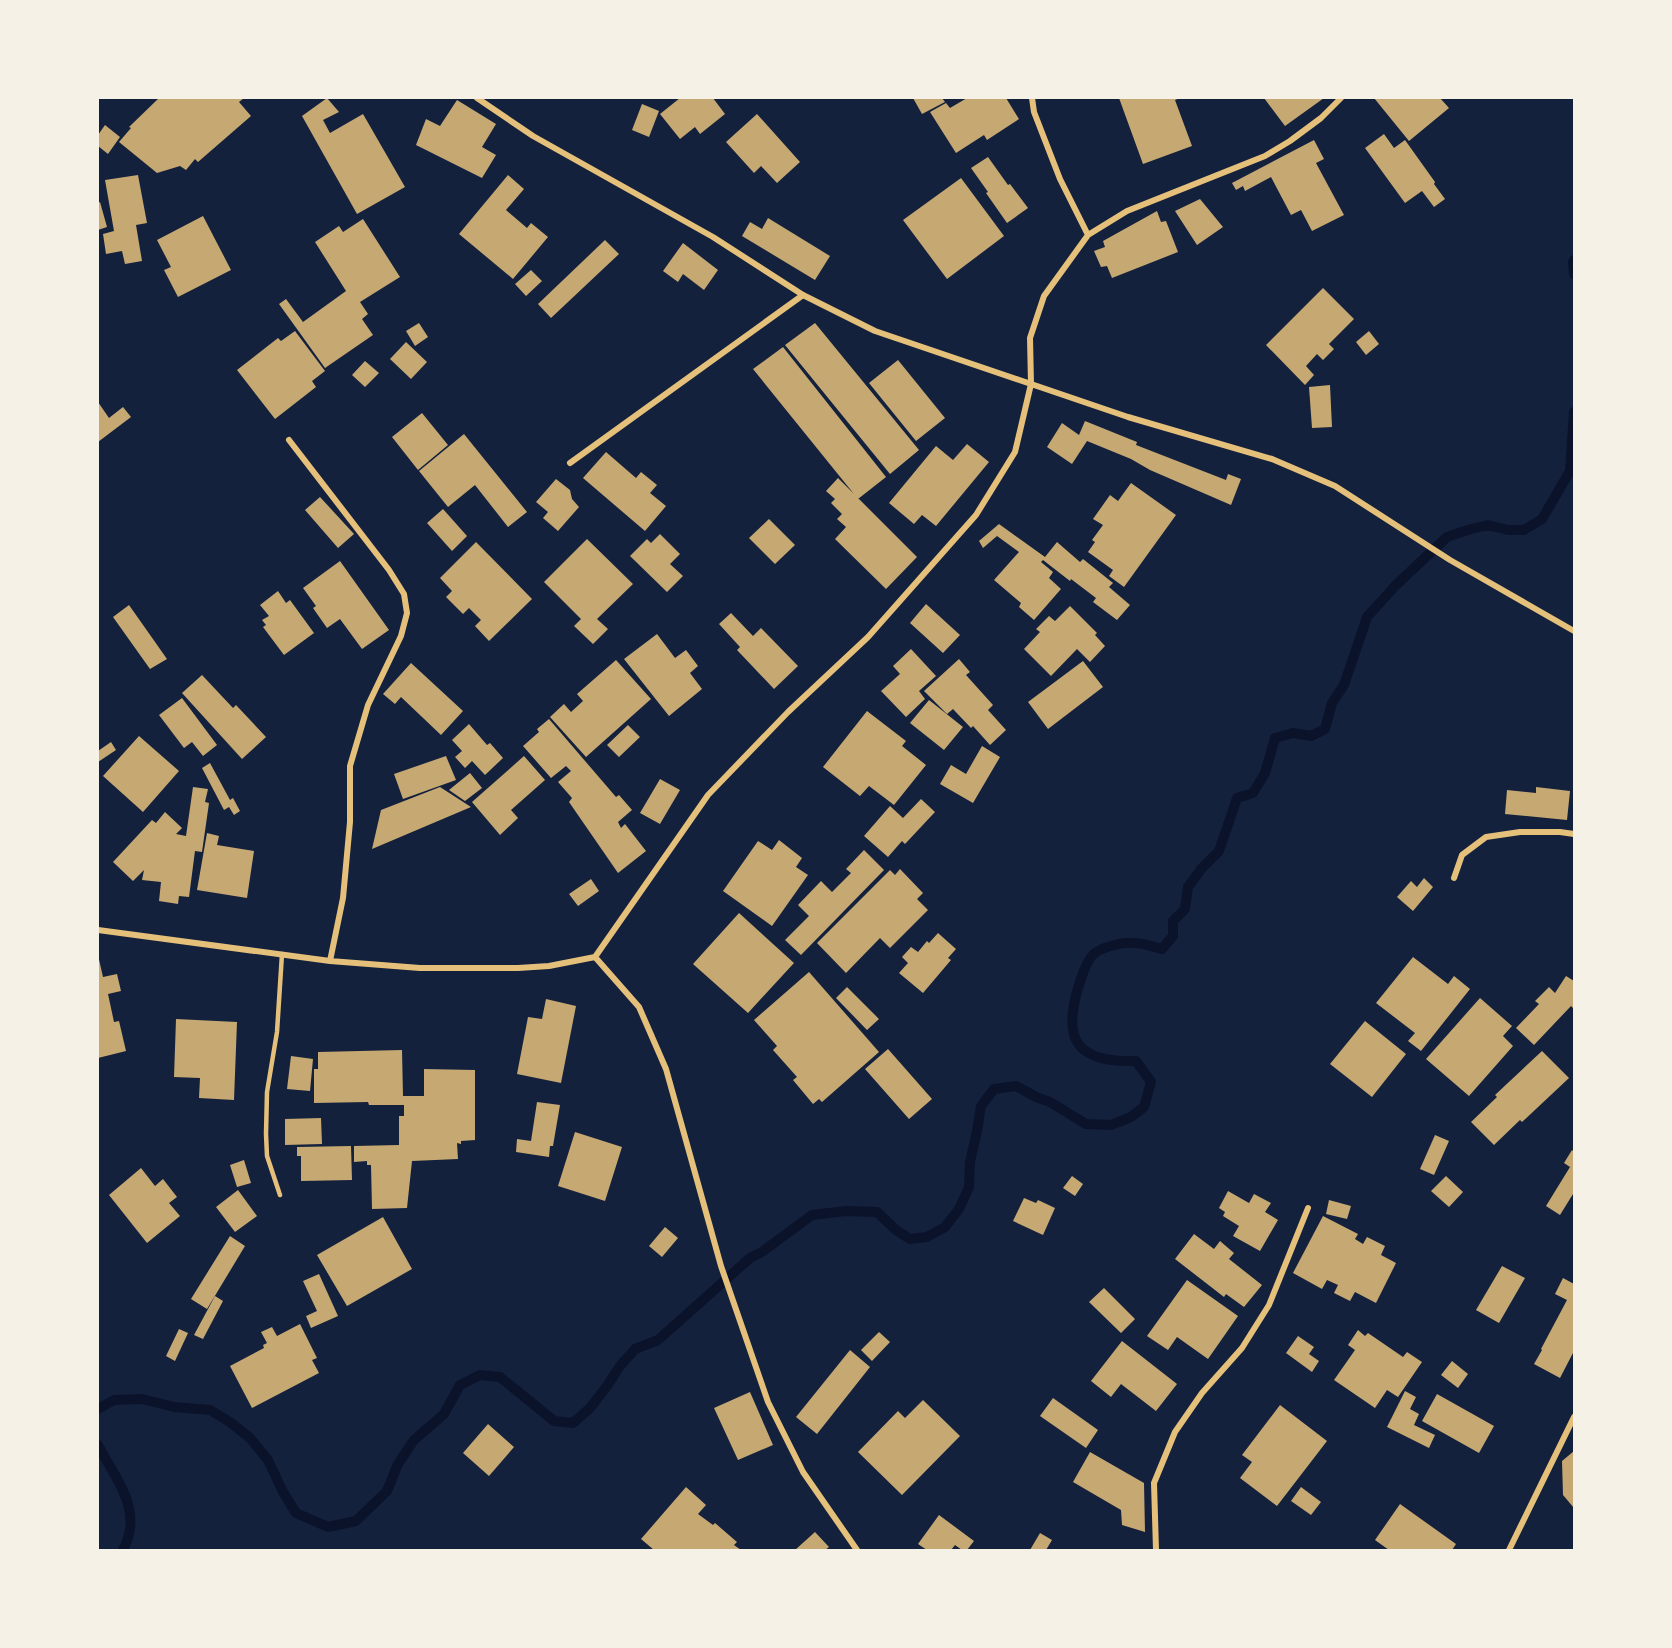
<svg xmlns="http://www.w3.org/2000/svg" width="1672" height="1648" viewBox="0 0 1672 1648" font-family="Poppins,sans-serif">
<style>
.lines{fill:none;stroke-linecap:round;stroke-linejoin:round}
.stream{stroke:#0b132b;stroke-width:10}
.building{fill:#c6a872}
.service{stroke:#e5c07b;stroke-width:4.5}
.minor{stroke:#e5c07b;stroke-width:6}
</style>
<rect width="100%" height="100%" fill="#14213d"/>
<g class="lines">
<path class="stream" d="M1574,260L1573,262L1574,274
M98,1409L114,1400L142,1399L174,1407L210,1410L230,1422L250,1438L268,1460L283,1492L296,1513L328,1527L356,1521L387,1491L398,1464L414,1440L444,1414L460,1385L480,1375L500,1377L554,1421L573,1423L590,1408L607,1386L620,1366L635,1349L658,1340L750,1258L762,1252L812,1215L846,1211L877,1212L896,1230L910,1239L927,1237L945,1227L959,1209L969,1187L970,1162L977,1131L981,1106L994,1089L1016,1086L1036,1097L1050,1102L1086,1124L1111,1125L1131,1117L1144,1107L1151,1082L1136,1061C1078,1063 1061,1041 1079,985C1082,975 1087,959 1095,953C1105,946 1123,942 1135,943C1144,943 1153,947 1162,949L1173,936V921L1185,909L1188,887L1202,868L1219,851L1237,798L1253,793L1265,773L1275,738L1293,733L1311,736L1325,729L1332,703L1344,685L1367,617L1395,586L1447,537L1471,529L1488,525L1508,530H1524L1542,519L1570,471L1574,412
M98,1445C116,1480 144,1510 123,1550"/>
</g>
<path class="building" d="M159,98H244L239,102L251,116L198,162L195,159L186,170L180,166L157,173L119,142L131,128L129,127Z
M327,98L339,112L323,120L330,133L363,114L405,187L357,214L302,116Z
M680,98H713L725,114L700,134L695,127L680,139L660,114Z
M913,98H942L945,102L922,114Z
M967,98H1006L1019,119L987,140L984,135L956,153L930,112L946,103L950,108Z
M1119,98H1180L1175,100L1192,146L1143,164Z
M1264,98H1324L1285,126Z
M1374,98H1440L1449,108L1409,141Z
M457,100L496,124L482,147L496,155L482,178L416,145L426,119L440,126Z
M642,104L659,111L649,137L632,130Z
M757,114L800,162L777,183L761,166L754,173L726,142Z
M105,125L120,137L108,154L98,146V135Z
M1384,134L1394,148L1405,140L1435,182L1434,184L1445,199L1434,207L1422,191L1405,203L1365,148Z
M1314,140L1324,159L1316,163L1344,215L1312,231L1301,210L1291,215L1271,177L1245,191L1243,186L1236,190L1232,183Z
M988,157L1008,185L1010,184L1028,208L1007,223L986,193L988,192L971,168Z
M138,175L147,223L136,225L142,261L125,264L122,251L106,254L103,234L114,231L105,180Z
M508,175L524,189L506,210L527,228L531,223L548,237L513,279L459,234Z
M961,178L1004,236L947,279L903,220Z
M1200,199L1223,227L1197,245L1175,211Z
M100,202L107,227L98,230V203Z
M1157,211L1161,222L1166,221L1178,252L1112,278L1107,266L1101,267L1094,251L1105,247L1103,241Z
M203,216L231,270L178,297L164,270L171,267L157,240Z
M768,218L830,256L815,280L742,236L750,222L762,229Z
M363,219L400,277L360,302L368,314L362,319L373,335L325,368L279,304L286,299L303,322L346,291L315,242L339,226L343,232Z
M605,240L619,254L551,318L538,304Z
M683,243L718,270L704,290L683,274L678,282L663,271Z
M531,270L542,281L526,296L515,284Z
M1323,288L1354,319L1329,344L1334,349L1323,360L1317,354L1306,366L1314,375L1305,385L1266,345Z
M419,323L428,337L415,346L406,331Z
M815,323L919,450L890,474L785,345Z
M295,331L325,371L312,381L316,387L275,419L237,370L278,338L281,341Z
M1369,331L1379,344L1366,355L1356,342Z
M406,342L427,362L411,379L390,359Z
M783,347L886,477L858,499L753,369Z
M898,360L945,418L916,441L869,383Z
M365,361L379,373L365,387L352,375Z
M1330,385L1332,427L1312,428L1309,387Z
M98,402L109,418L123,407L131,417L98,442Z
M422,413L448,445L418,470L392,437Z
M1085,421L1137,442L1136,445L1226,480L1228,474L1241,479L1231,505L1150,470L1131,459L1087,441L1072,464L1047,447L1062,423L1079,435Z
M464,434L527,512L508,527L475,485L448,507L419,471Z
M967,444L989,462L936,526L922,515L914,524L889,503L936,446L953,460Z
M606,452L636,478L641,472L657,485L650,493L666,506L645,531L583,478Z
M838,478L917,557L886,589L835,539L846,527L837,519L842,514L831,503L835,499L826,491Z
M556,479L570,490L572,499L579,507L558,531L543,518L548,512L536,502Z
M1131,483L1176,515L1124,587L1109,576L1113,570L1088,552L1095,542L1092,540L1103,525L1093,519L1110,495L1118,501Z
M320,497L354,534L338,548L305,510Z
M443,509L467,536L452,551L427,523Z
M769,519L795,545L775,564L749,538Z
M999,524L1045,557L1057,542L1080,562L1083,559L1113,583L1109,587L1130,605L1117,620L1093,602L1096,598L1071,579L1070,581L1043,560L1041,562L1053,572L1049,578L1061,589L1034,620L1019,607L1021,603L994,580L1019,552L997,536L983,548L979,541Z
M660,534L680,554L670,564L683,576L667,592L630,556L647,539L651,543Z
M587,539L633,584L597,619L608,629L593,644L574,626L581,619L544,582Z
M476,542L532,599L489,641L475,626L481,620L469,608L463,614L446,597L452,591L440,578Z
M340,561L389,630L362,649L340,619L327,628L313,608L316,606L303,588Z
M278,591L286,603L290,600L314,633L284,655L263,627L266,625L262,620L269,616L260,605Z
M926,604L960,635L943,653L910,623Z
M129,605L167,659L150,669L113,617Z
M1070,606L1097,633L1095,635L1105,646L1090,662L1077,649L1051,676L1024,649L1040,632L1036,629L1049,616L1055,621Z
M731,613L753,636L761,628L798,666L774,689L737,650L740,647L719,624Z
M657,634L675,658L686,650L698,666L690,673L702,689L669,716L624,659Z
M911,649L936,676L919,691L925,699L906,717L881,691L900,674L893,666Z
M959,659L970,672L966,675L993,705L988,710L1006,730L990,745L973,726L971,728L953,709L947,714L924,691Z
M616,660L651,699L586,757L550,717L564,704L571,712L583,701L577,694Z
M1083,661L1103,687L1048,729L1028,702Z
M411,663L463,711L441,735L401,697L395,704L383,694Z
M202,675L233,708L236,705L266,737L242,759L182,693Z
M182,698L217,745L203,756L192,742L184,748L159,715Z
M929,700L963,727L944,750L910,723Z
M867,711L906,741L902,746L926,765L894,805L869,786L860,796L823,767Z
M549,719L616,797L619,795L632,810L618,822L621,828L625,824L646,851L618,873L569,802L572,798L558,782L571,771L566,766L551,778L523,746L539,732L537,729Z
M469,724L487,745L490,743L503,758L485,775L472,761L465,768L455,757L462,751L452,740Z
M628,725L640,737L619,757L607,745Z
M139,736L179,771L143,812L103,776Z
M111,742L116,750L98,762V751Z
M982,746L1000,757L973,803L940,784L951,765L966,774Z
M446,756L456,780L403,799L394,774Z
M524,756L545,780L511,810L518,818L500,835L472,802Z
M210,763L230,800L233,798L240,811L234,815L229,807L224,810L202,768Z
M470,773L482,788L465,801L449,790Z
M660,779L680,790L660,824L640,813Z
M193,787L208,789L205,802L209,803L202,852L195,851L189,897L179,896L178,904L159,901L161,882L142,880L144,870L133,881L113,862L152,820L156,823L165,812L182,828L176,834L186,836Z
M440,787L471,807L372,849L381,810Z
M1536,787L1570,791L1567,820L1505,814L1507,790L1536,793Z
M921,799L935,812L905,844L902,841L888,857L864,836L890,806L903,818Z
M207,833L219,836L217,845L254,851L247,898L197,890Z
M779,840L802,858L796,867L808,875L772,926L723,891L758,841L772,850Z
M864,850L884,870L801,955L785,940L809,916L798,905L821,881L832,892L851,873L846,869Z
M900,869L923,893L917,899L928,910L890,948L880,938L846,973L817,943L890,870L895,875Z
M1424,878L1433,887L1413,911L1397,897L1411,881L1417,887Z
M591,879L599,891L578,906L569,894Z
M739,913L794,963L748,1013L693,964Z
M938,933L956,949L948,958L951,960L923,993L899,973L908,963L902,957L911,947L918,952L927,941L929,943Z
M98,955L103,977L117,974L121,991L108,994L114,1022L119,1021L126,1051L98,1058Z
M1413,957L1448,984L1454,976L1470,989L1421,1051L1408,1041L1415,1033L1376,1003Z
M809,972L879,1052L822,1102L819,1099L813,1104L793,1080L797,1077L773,1050L777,1046L754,1020Z
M1566,976L1574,981V1009L1571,1006L1534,1045L1516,1028L1539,1004L1535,1001L1549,987L1555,993Z
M847,987L879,1019L867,1030L836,998Z
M1480,998L1512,1026L1503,1036L1513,1046L1469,1096L1426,1059Z
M546,999L576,1006L561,1083L517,1074L528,1017L542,1019Z
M176,1019L237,1022L234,1100L199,1098L200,1078L174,1077Z
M1365,1021L1406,1054L1372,1097L1330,1064Z
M888,1049L932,1099L909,1119L865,1069Z
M402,1050L403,1096H424V1069L475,1070V1140L461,1141V1144L457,1143L458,1159L412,1161L407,1208L372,1209L371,1165H367V1161L354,1162V1146L399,1145V1116H404V1105H369L368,1102L314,1103V1069H318V1052Z
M1542,1051L1569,1078L1522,1122L1520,1120L1494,1145L1471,1122L1497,1097L1495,1095Z
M291,1056L313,1059L310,1091L287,1089Z
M537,1102L560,1105L553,1146H550L549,1157L516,1152L517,1139L531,1141Z
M321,1118L322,1144L285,1145V1119Z
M575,1132L622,1147L605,1201L558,1186Z
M1435,1135L1449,1141L1434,1175L1420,1169Z
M351,1146L352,1180L301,1181V1156H297V1147Z
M1572,1150L1574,1152V1195L1573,1194L1560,1215L1546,1206L1570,1167L1564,1163Z
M244,1160L251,1183L237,1187L230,1165Z
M141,1168L155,1186L163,1179L177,1197L169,1203L180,1216L147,1243L109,1195Z
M1072,1176L1083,1184L1075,1196L1063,1188Z
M1446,1176L1463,1192L1449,1207L1431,1191Z
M238,1190L257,1216L235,1232L216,1207Z
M1228,1191L1249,1203L1254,1194L1271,1203L1265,1212L1278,1220L1260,1251L1233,1236L1239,1226L1223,1216L1225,1212L1219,1208Z
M1024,1198L1036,1203L1038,1200L1055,1208L1043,1235L1013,1221Z
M1329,1200L1351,1206L1347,1219L1326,1214Z
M1323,1216L1358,1234L1355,1239L1363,1244L1367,1237L1385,1246L1381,1255L1396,1263L1376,1303L1355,1292L1350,1301L1334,1293L1338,1285L1327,1280L1322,1289L1293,1273Z
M383,1217L412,1269L347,1306L317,1255Z
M665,1227L678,1238L662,1257L649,1246Z
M1194,1234L1214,1249L1220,1241L1234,1253L1229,1259L1262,1285L1244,1307L1226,1294L1224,1297L1175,1259Z
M230,1236L245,1246L207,1309L191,1299Z
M1502,1266L1525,1278L1499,1323L1476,1310Z
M319,1274L338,1316L311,1328L306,1316L317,1311L303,1281Z
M1563,1278L1574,1284V1351L1560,1378L1534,1364L1542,1350L1541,1349L1567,1300L1555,1294Z
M1187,1280L1238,1316L1208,1359L1177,1337L1168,1350L1147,1336Z
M1104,1288L1135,1319L1121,1333L1089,1302Z
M215,1296L223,1301L203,1339L194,1335Z
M300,1324L317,1358L312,1360L319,1373L252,1408L230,1366L264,1348L263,1345L267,1343L261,1332L272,1327L277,1336Z
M179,1329L188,1333L175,1361L166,1356Z
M1358,1330L1365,1336L1368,1333L1403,1357L1407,1352L1422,1362L1398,1397L1387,1390L1375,1408L1334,1380L1355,1350L1348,1345Z
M879,1332L890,1342L872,1361L861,1350Z
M1298,1336L1314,1347L1309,1354L1319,1361L1312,1372L1286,1353Z
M1122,1341L1177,1384L1156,1411L1121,1384L1111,1397L1091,1381Z
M850,1350L870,1367L817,1434L796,1417Z
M1452,1361L1468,1374L1458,1388L1441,1375Z
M1405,1391L1416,1397L1410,1409L1419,1414L1414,1425L1435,1435L1429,1448L1387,1427Z
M750,1392L773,1445L738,1460L714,1408Z
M1437,1394L1494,1426L1479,1453L1422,1421Z
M1053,1398L1098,1430L1086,1448L1040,1416Z
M923,1400L960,1436L902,1495L858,1452L898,1411L905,1418Z
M1280,1405L1327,1441L1277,1506L1240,1478L1252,1462L1242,1455Z
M488,1424L514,1447L489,1476L463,1453Z
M1574,1451V1508L1563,1495L1562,1461Z
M1090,1452L1144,1483L1145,1532L1122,1525L1121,1510L1073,1482Z
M686,1487L706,1505L698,1514L713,1525L715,1523L737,1542L734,1545L741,1550H654L641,1539Z
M1301,1487L1321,1502L1311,1515L1291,1501Z
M1400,1504L1456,1544L1452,1550H1389L1375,1540Z
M939,1515L974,1541L967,1550H962L955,1545L951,1550H927L918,1544Z
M815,1532L829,1547L825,1550H795Z
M1040,1533L1052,1540L1046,1550H1030Z"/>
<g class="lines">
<path class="service" d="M280,1195L267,1156L266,1134L267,1092L277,1032L282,954"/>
<path class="minor" d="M477,98L533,136L713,237L803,295L875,331L1128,417L1272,459L1335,486L1450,560L1574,631
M1032,98L1034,112L1060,179L1088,235
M289,440L389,570L404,594L407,613L401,636L368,705L350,766V822L343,898L330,961
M570,463L803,295
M1454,878L1462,855L1486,837L1520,832H1560L1574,834
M98,930L330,961L420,968H518L549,966L595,957L639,1007L666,1069L721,1266L768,1402L803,1472L857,1550
M595,957L708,795L788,712L868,637L976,515L1015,452L1031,384L1030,338L1044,296L1088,235L1127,211L1265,156L1290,141L1321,118L1341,98
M1156,1550L1154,1483L1175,1432L1202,1393L1242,1348L1269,1305L1308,1208
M1509,1550L1574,1417"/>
</g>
<rect width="1672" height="1648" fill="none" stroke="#f6f1e7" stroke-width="198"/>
</svg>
